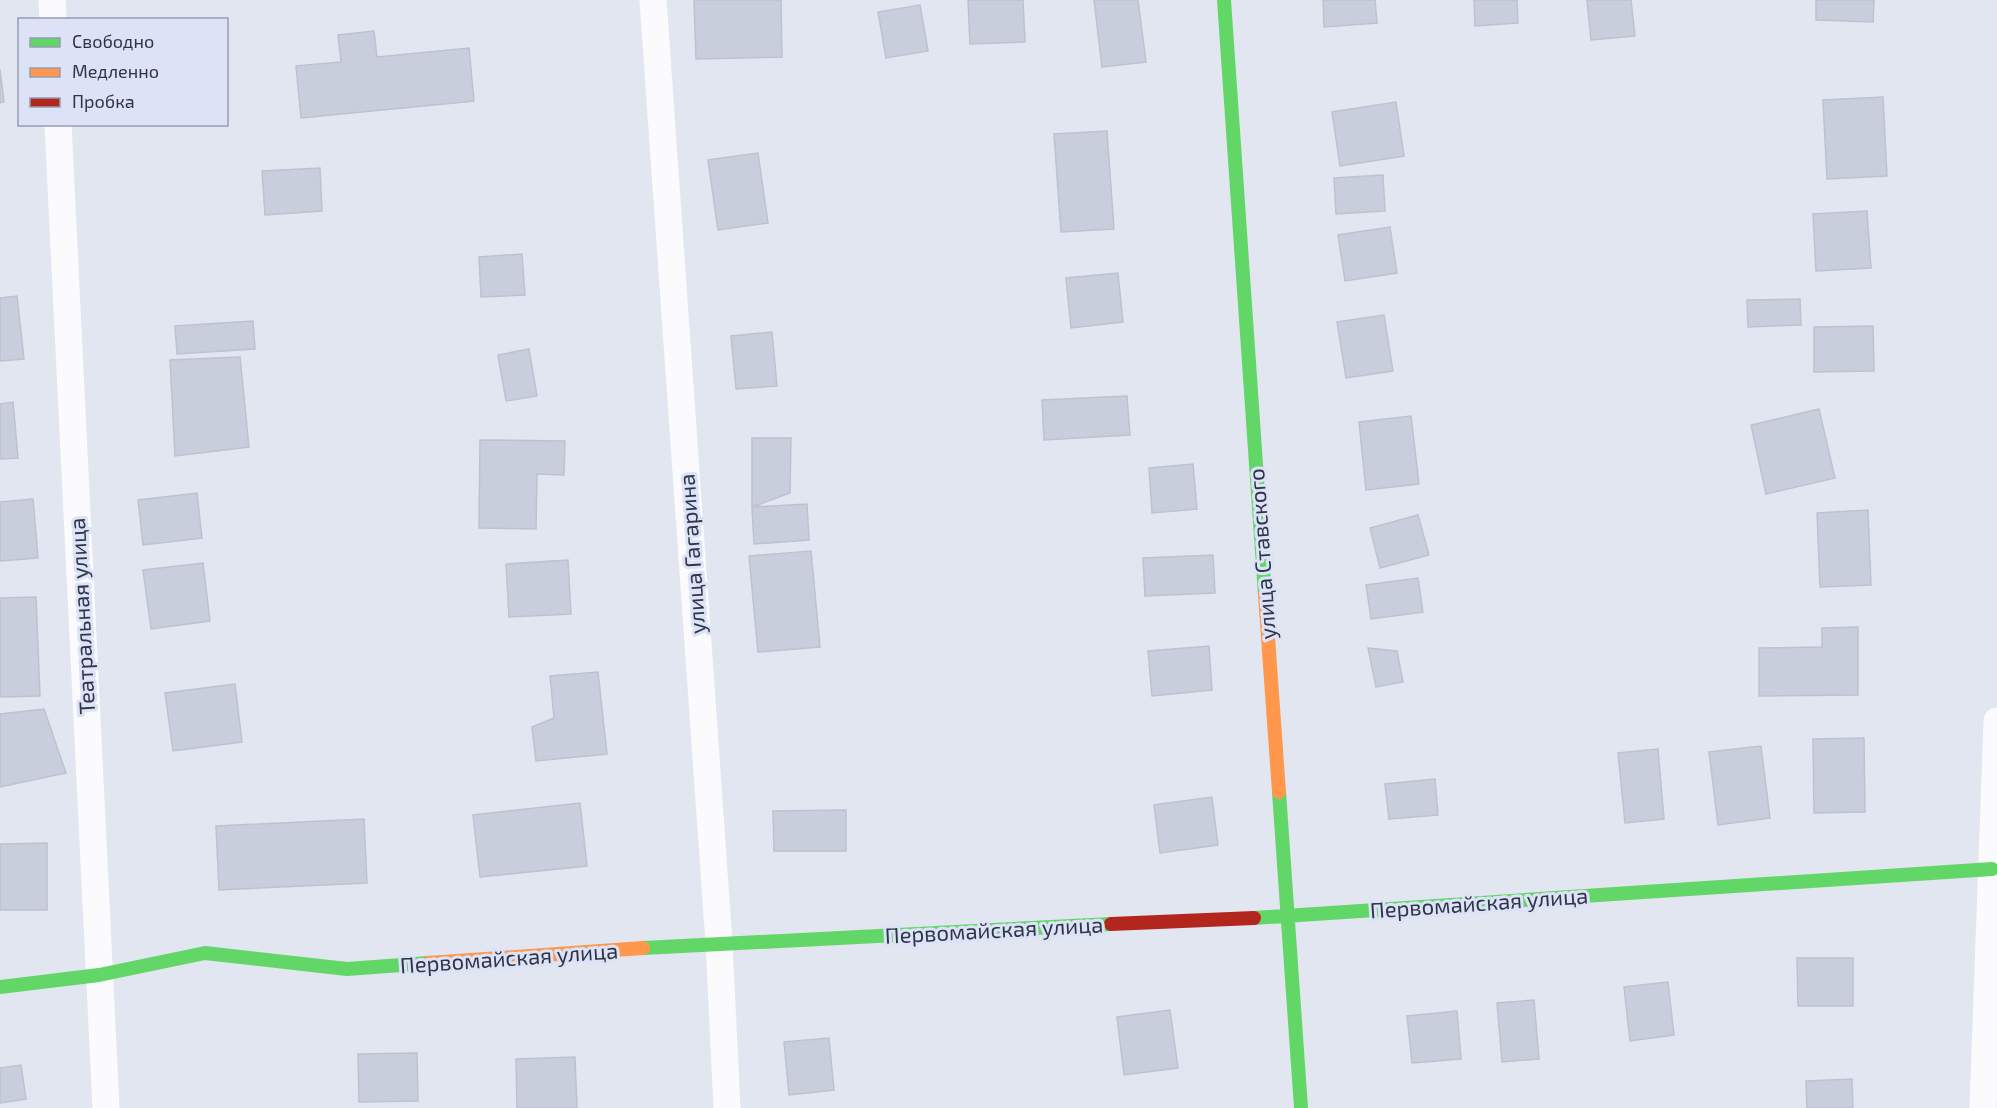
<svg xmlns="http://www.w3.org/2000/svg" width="1997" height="1108" viewBox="0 0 1997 1108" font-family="'Exo 2',sans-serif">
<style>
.building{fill:#c9cedc;stroke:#bec2d0;stroke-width:1.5}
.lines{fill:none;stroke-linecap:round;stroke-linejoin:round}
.street{stroke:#fbfbfd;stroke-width:27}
.fast{stroke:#63d668;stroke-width:14}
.slow{stroke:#ff974d;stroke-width:14}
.jam{stroke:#b3261e;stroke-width:14}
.labels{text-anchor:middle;stroke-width:6;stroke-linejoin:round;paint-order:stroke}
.street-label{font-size:22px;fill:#2f3547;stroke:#dce3f7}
</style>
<rect width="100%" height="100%" fill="#e2e6f1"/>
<path class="building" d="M694,0H781L782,57L696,59Z
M968,0H1023L1025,42L970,44Z
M1094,0H1138L1146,62L1102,67Z
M1323,0H1375L1377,23L1324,27Z
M1474,0H1517L1518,23L1475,26Z
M1587,0H1631L1635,36L1591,40Z
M1816,0H1874L1873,22L1816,20Z
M920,5L928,51L886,58L878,12Z
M374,31L377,57L469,48L474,101L301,118L296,66L341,62L338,35Z
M0,69L4,102L0,103Z
M1883,97L1887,176L1827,179L1823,100Z
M1396,102L1404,156L1340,166L1332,112Z
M1107,131L1114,229L1061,232L1054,134Z
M758,153L768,223L718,230L708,160Z
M320,168L322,211L265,215L262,171Z
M1383,175L1385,211L1336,214L1334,178Z
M1867,211L1871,268L1816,271L1813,214Z
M1390,227L1397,273L1345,281L1338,235Z
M522,254L525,295L481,297L479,257Z
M1118,273L1123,322L1071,328L1066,278Z
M17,296L24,359L0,361V298Z
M1800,299L1801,325L1748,327L1747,300Z
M1384,315L1393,371L1346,378L1337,322Z
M253,321L255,349L177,354L175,326Z
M1873,326L1874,371L1814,372V327Z
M772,332L777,386L736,389L731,336Z
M529,349L537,396L506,401L498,355Z
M240,357L249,447L175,456L170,360Z
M1127,396L1130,435L1044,440L1042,400Z
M13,402L18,458L0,459V404Z
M1819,409L1835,478L1766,494L1751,425Z
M1411,416L1419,484L1366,490L1359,422Z
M752,438H791L790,493L752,507Z
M480,440L565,441L564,475L537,474L536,529L479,528Z
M1193,464L1197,509L1152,513L1149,468Z
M197,493L202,538L143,545L138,500Z
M33,499L38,558L0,561V502Z
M807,504L809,540L754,544L752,507Z
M1868,510L1871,585L1820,587L1817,513Z
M1418,515L1429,555L1380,568L1370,528Z
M811,551L820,647L758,652L749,556Z
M1213,555L1215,593L1145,596L1143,558Z
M568,560L571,614L509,617L506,564Z
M203,563L210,621L151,629L143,570Z
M1418,578L1423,612L1371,619L1366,585Z
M36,597L40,696L0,697V598Z
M1858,627V695L1759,696V648L1822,647V628Z
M1209,646L1212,690L1152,696L1148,651Z
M1368,648L1397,651L1403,682L1376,687Z
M598,672L607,754L536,761L532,727L554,718L550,676Z
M235,684L242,742L173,751L165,693Z
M44,709L66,773L0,787V714Z
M1864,738L1865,812L1814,813L1813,739Z
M1761,746L1770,818L1718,825L1709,752Z
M1658,749L1664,819L1625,823L1618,753Z
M1435,779L1438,815L1389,819L1385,784Z
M1212,797L1218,845L1160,853L1154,805Z
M580,803L587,866L480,877L473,815Z
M846,810V851H774L773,811Z
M364,819L367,883L219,890L216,826Z
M47,843V910H0V844Z
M1797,958H1853V1006H1798Z
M1668,982L1674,1035L1630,1041L1624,987Z
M1534,1000L1539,1059L1502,1062L1497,1003Z
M1170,1010L1178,1068L1124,1075L1117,1017Z
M1457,1011L1461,1059L1412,1063L1407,1016Z
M829,1038L834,1090L789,1095L784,1042Z
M417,1053L418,1101L359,1102L358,1054Z
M575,1057L577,1108H517L516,1059Z
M21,1065L26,1099L0,1103V1068Z
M1852,1079L1853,1108H1807L1806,1081Z"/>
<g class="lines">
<path class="street" d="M52,0L53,20
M653,0L719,943L727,1108
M58,124L106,1108
M1983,1108L1997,721"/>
<path class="fast" d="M1224,0L1265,595
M1279,792L1301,1108
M1254,918L1992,869
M643,948L1111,924
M0,987L99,975L205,953L347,969L428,963"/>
<path class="slow" d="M1265,595L1279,792
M428,963L643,948"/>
<path class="jam" d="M1111,924L1254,918"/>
</g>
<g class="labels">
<g class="street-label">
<text transform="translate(692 554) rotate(-94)" y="8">улица Гагарина</text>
<text transform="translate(1262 554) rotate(-94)" y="8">улица Ставского</text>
<text transform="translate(82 616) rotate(-93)" y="8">Театральная улица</text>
<text transform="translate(1479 903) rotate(-4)" y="8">Первомайская улица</text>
<text transform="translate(994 930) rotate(-3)" y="8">Первомайская улица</text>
<text transform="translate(509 958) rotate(-4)" y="8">Первомайская улица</text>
</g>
</g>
<rect x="18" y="18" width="210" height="108" fill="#dce3f7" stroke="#979db1" stroke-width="1.5"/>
<rect x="30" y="38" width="30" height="9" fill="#63d668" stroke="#979db1" stroke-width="1.5"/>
<text x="72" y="48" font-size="18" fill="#2f3547">Свободно</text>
<rect x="30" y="68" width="30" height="9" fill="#ff974d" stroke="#979db1" stroke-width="1.5"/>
<text x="72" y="78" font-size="18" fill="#2f3547">Медленно</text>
<rect x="30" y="98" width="30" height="9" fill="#b3261e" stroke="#979db1" stroke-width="1.5"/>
<text x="72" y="108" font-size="18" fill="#2f3547">Пробка</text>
</svg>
